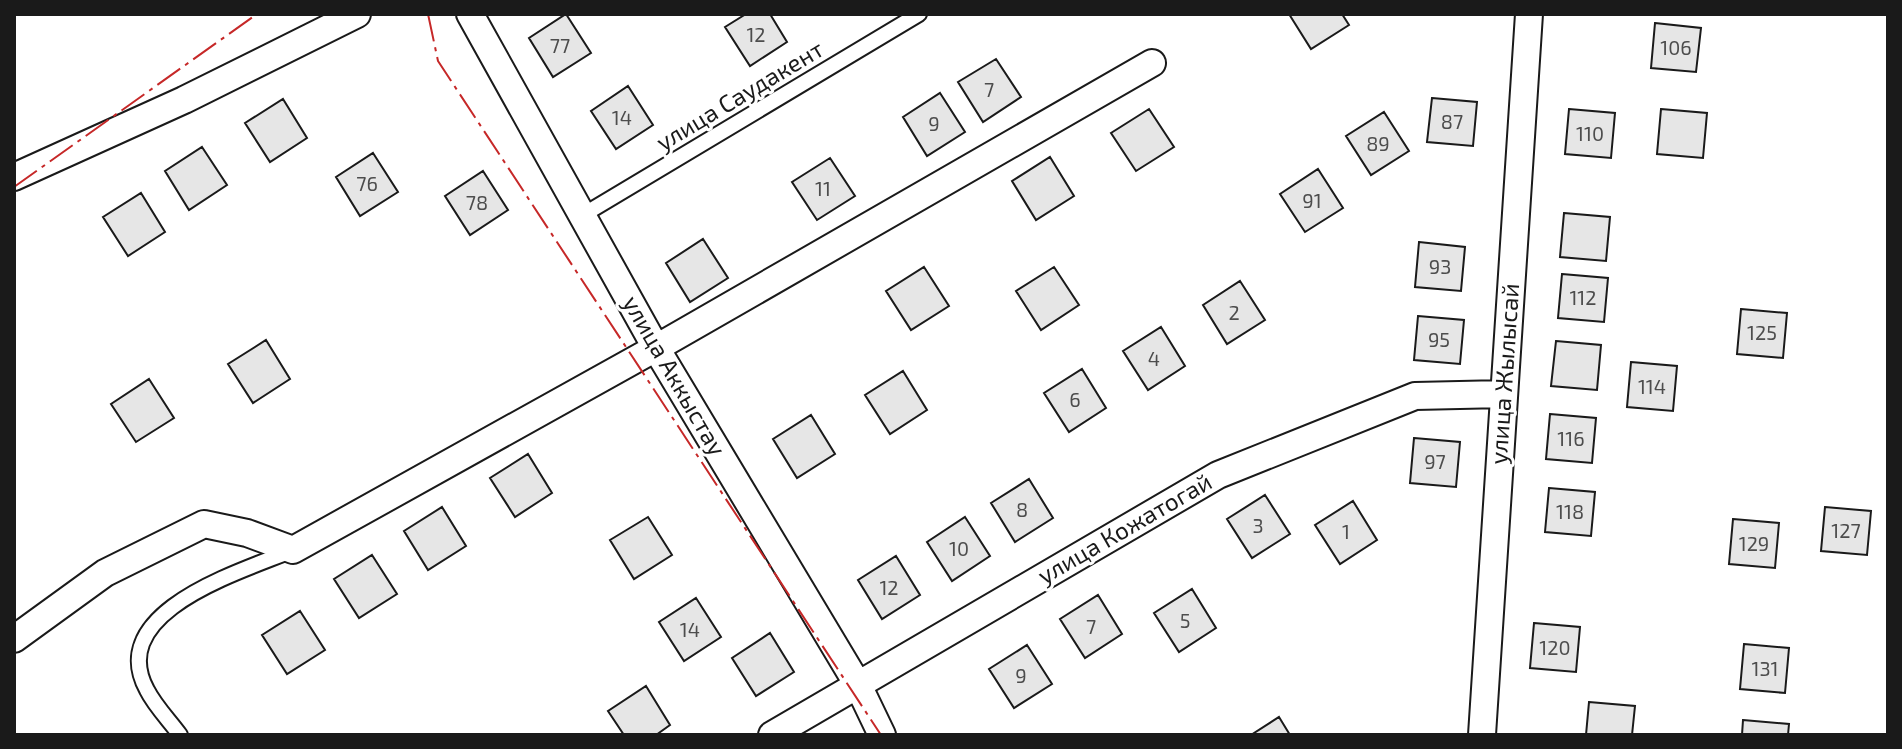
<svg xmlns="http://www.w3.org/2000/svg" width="1902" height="749" viewBox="0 0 1902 749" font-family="'Exo 2',sans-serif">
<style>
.building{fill:#e6e6e6;stroke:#1a1a1a;stroke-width:2}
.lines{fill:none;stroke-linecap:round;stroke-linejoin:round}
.lane-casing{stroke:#1a1a1a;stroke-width:18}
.street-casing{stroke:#1a1a1a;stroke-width:30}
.lane{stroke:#fff;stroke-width:14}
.street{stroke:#fff;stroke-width:26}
.power{stroke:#c62828;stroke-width:2;stroke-dasharray:28 6 4 6;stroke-linecap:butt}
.labels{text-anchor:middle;stroke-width:6;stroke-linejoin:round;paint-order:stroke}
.number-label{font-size:20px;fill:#4d4d4d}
.street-label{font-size:24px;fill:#1a1a1a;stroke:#fff}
</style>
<rect width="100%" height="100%" fill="#fff"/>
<path class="building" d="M566,14L591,53L553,77L529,38Z
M746,14H770L787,42L750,66L725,27Z
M1289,14H1342L1349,25L1311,49Z
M1655,23L1701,28L1696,72L1651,68Z
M996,59L1021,97L983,122L958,82Z
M628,86L653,125L616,149L591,111Z
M940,93L965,132L927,156L903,117Z
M1432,98L1477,102L1473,146L1427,142Z
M283,99L307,138L270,162L245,123Z
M1149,109L1174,147L1136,171L1111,133Z
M1569,109L1615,113L1611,158L1565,154Z
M1661,109L1707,113L1703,158L1657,154Z
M1384,112L1409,151L1371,175L1346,136Z
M202,147L227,185L189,210L165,171Z
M373,153L398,192L360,216L336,177Z
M1050,157L1074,196L1036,220L1012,181Z
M830,158L855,196L817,220L792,182Z
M1318,169L1343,208L1305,232L1280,194Z
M483,171L508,210L470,235L445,196Z
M141,193L165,232L128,256L103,217Z
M1564,213L1610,217L1606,261L1560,257Z
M703,239L728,278L690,302L666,263Z
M1419,242L1465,247L1461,291L1415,287Z
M924,267L949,306L911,330L886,291Z
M1054,267L1079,305L1041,330L1016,291Z
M1562,274L1608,278L1604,322L1558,318Z
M1240,281L1265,320L1227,344L1203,305Z
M1741,309L1787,313L1783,358L1737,354Z
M1418,316L1464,320L1460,364L1414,360Z
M1161,327L1185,366L1148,390L1123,351Z
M266,340L290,379L253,403L228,364Z
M1556,341L1601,345L1597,390L1551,386Z
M1631,362L1677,366L1673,411L1627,407Z
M1082,369L1106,408L1069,432L1044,393Z
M903,371L927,410L890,434L865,395Z
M149,379L174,418L136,442L111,404Z
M1550,414L1596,418L1592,463L1546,459Z
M811,415L835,454L797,478L773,439Z
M1414,438L1460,442L1456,487L1410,483Z
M528,454L552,493L515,517L490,478Z
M1029,479L1053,518L1015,542L991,503Z
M1549,488L1595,492L1591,536L1545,532Z
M1265,495L1290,534L1252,558L1227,519Z
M1353,501L1377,540L1340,564L1315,525Z
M442,507L466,546L428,570L404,531Z
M1825,507L1871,511L1867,555L1821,551Z
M648,517L672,555L634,579L610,540Z
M965,517L990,556L952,581L927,542Z
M1733,519L1779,523L1775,568L1729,564Z
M372,555L397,594L359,618L334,579Z
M896,556L920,595L882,619L858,580Z
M1192,589L1216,628L1179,652L1154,613Z
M1098,595L1122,634L1085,658L1060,619Z
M696,598L721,637L684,661L659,622Z
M300,611L325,650L287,674L262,635Z
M1534,623L1580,627L1576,672L1530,668Z
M770,633L794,672L756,696L732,658Z
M1744,644L1789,648L1785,693L1740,689Z
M1027,645L1052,684L1014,708L989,669Z
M646,686L670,725L656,735H624L608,711Z
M1589,702L1635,706L1632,735H1586Z
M1279,717L1290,735H1251Z
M1743,720L1789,724L1788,735H1742Z"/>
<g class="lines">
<g class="lane-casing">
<path id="lane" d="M583,215L919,14
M180,735C169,720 155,706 147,690C104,611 243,571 293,550"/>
</g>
<g class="street-casing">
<path id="street" d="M470,14L656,348L858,685L882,735
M14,177L184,100L357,14
M14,639L105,573L204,524L247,533L293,550L656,348L1152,63
M772,735L1218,475L1415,396L1504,394
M1482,735L1529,14"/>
</g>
<use href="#lane" class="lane"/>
<use href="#street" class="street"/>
<path class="power" d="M428,14L438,61L881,735
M14,187L257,14"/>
</g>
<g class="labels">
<g class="number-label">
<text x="756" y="42">12</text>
<text x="560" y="53">77</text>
<text x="1676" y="55">106</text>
<text x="989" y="97">7</text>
<text x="622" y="125">14</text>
<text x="1452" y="129">87</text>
<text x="934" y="131">9</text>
<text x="1590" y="141">110</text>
<text x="1378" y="151">89</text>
<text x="367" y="191">76</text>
<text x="823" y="196">11</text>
<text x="1312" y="208">91</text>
<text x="477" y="210">78</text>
<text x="1440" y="274">93</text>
<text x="1583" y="305">112</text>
<text x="1234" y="320">2</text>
<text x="1762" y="340">125</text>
<text x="1439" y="347">95</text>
<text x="1154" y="366">4</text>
<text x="1652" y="394">114</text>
<text x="1075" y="407">6</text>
<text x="1571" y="446">116</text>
<text x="1435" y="469">97</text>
<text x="1022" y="517">8</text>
<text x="1570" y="519">118</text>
<text x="1258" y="533">3</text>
<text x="1846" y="538">127</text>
<text x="1346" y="539">1</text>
<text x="1754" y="551">129</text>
<text x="959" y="556">10</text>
<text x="889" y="595">12</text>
<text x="1185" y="628">5</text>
<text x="1091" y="634">7</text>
<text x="690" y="637">14</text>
<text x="1555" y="655">120</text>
<text x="1765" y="676">131</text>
<text x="1021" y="683">9</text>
</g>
<g class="street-label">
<text transform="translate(740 96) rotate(-31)" y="8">улица Саудакент</text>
<text transform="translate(1505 374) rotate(-86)" y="8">улица Жылысай</text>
<text transform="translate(674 376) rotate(60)" y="8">улица Аккыстау</text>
<text transform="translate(1125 529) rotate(-30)" y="8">улица Кожатогай</text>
</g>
</g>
<rect width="1902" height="749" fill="none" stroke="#1a1a1a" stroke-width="32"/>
</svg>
